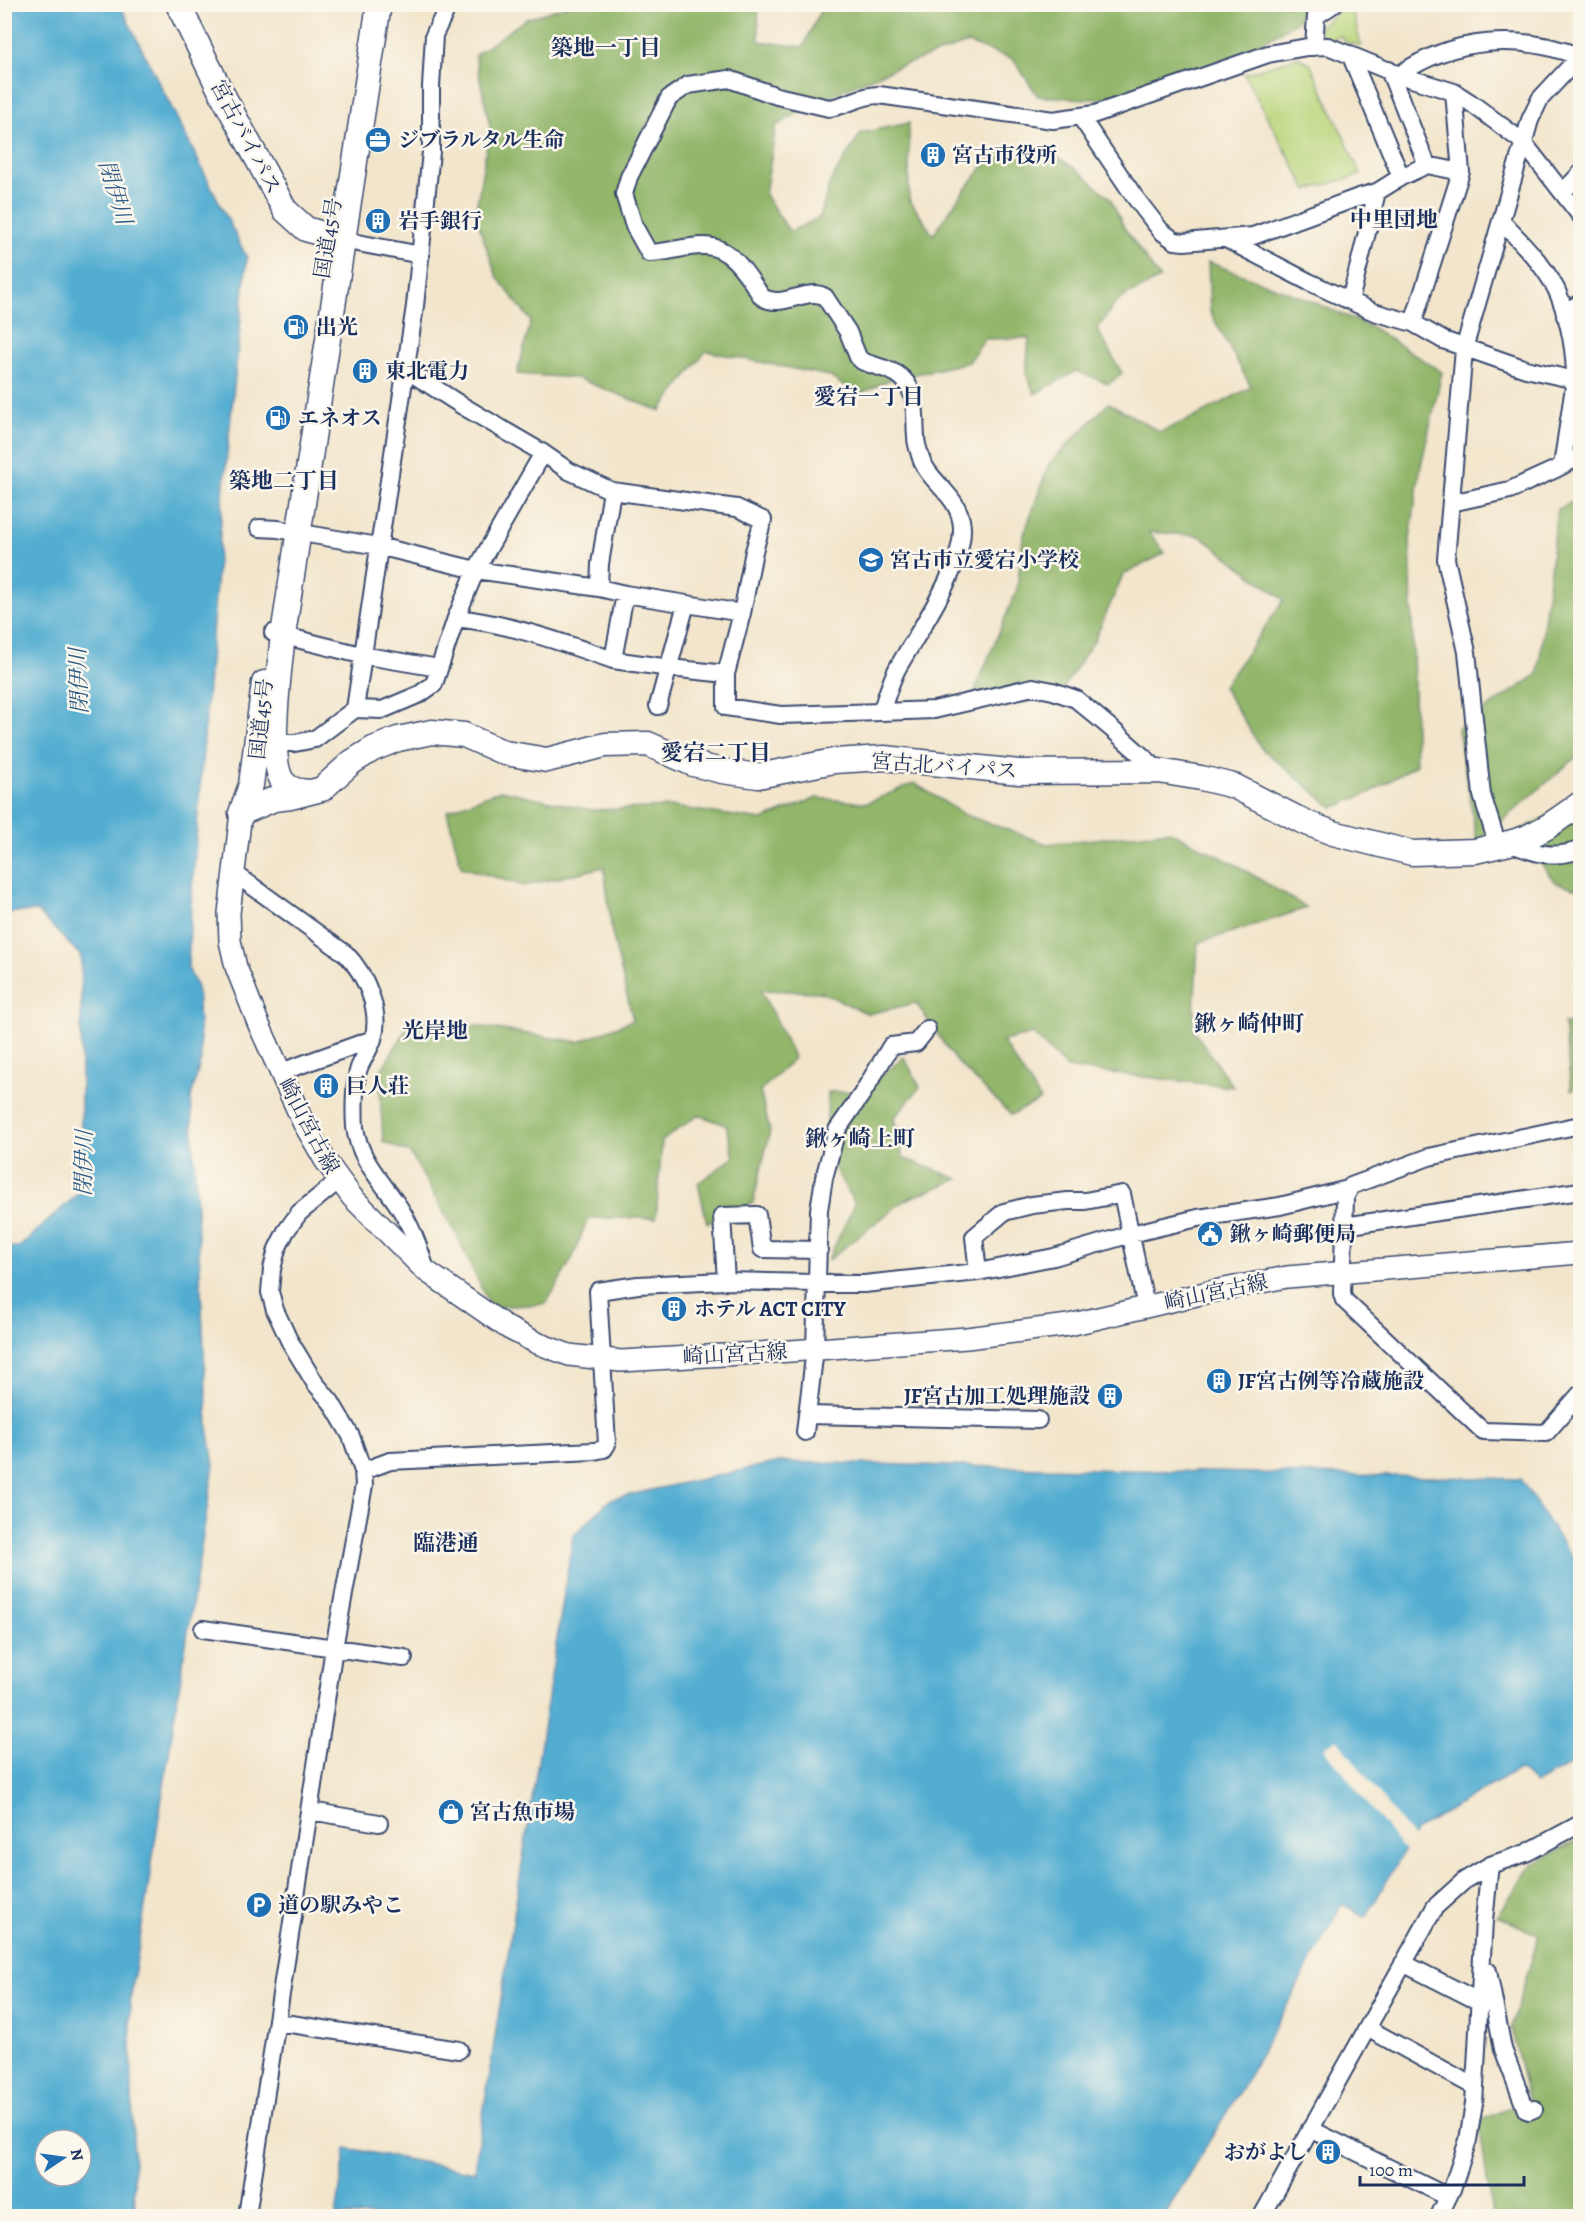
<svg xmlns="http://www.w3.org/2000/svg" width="1585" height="2221" viewBox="0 0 1585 2221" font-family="Alegreya,'Noto Serif JP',serif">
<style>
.green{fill:#b9d57b;stroke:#6a826c;stroke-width:1.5}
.forest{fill:#92b66b;stroke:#567264;stroke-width:1.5}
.water{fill:#53add1;stroke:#376e98;stroke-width:1.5;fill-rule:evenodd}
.pier{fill:#f2e5cb}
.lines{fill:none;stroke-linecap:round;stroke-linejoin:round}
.minor-casing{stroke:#3b4a6e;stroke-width:20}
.major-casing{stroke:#3b4a6e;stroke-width:24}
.highway-casing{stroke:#3b4a6e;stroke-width:27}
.minor{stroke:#fff;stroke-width:16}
.major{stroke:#fff;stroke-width:21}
.highway{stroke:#fff;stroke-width:24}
.labels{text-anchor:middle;stroke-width:5;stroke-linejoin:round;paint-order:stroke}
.street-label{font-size:21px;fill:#1b2f5e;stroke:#fbf7ec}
.poi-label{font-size:21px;font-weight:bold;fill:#1b2f5e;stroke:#fbf7ec;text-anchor:start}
.neighbourhood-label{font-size:22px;font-weight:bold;fill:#1b2f5e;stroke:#fbf7ec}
.water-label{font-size:22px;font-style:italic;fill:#2f5b86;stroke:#fbf7ec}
</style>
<rect width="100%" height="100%" fill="#fbf7ec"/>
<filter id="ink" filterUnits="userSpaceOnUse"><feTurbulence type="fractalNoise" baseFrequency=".0167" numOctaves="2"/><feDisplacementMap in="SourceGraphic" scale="12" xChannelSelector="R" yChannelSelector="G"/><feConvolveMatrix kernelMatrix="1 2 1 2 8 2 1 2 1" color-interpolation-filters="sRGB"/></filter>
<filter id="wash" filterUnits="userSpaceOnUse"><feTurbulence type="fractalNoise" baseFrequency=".008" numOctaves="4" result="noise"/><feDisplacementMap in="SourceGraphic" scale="24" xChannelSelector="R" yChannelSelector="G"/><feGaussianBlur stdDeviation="1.35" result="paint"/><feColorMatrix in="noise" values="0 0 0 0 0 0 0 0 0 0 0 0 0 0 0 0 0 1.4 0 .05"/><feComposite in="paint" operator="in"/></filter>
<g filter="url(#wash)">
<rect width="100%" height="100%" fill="#f2e5cb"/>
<path class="green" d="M1346,5H1351L1361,45L1347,43L1340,36L1321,44L1319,27Z
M1298,57L1310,63L1361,175L1307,190L1244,74Z"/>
<path class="forest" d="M569,5H758L759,41L803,47L823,5H1321C1257,50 1186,88 1107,98C1086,101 1060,97 1038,96L1013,59L968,43L897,67L859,83L820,100L776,126L765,195L790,232L820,217L830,182L861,133L909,123V199L933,235L959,197L992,156L1050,152L1079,171L1110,198L1125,229L1160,279L1118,300L1097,329L1122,373L1109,384L1076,371L1035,394L1026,374L1029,338L984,339L969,362L889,380L858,395L829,376L706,351L660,411L577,378L517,374L531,321L497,277L475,215L490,127L475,55L526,19Z
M1208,262L1309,300L1373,328L1442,372L1420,470L1410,539L1416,765L1371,792L1333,808L1261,748L1223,687L1284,600L1200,536L1149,532L1165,553L1123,575L1095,639L1057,698L967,709L1017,589L1023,537L1049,464L1109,403L1160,432L1199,415L1251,387L1210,312Z
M1580,499V754L1477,842L1458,728L1538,674L1557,509Z
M914,783L963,814L1047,844L1170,831L1238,866L1307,908L1198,943L1193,1029L1233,1087L1067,1068L1033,1034L1002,1041L1041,1100L1011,1115L956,1061L916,1003L868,1014L821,992L761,990L794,1058L760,1091L770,1131L753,1203L707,1223L698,1183L734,1157L726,1125L698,1115L662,1141L656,1218H588L573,1257L546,1304L490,1307L457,1236L410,1153L383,1142L379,1074L414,1016L579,1042L633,1020L612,933L604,867L524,886L461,867L447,811L501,790L591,810L674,807L762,820L816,798L867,803Z
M1580,798V890L1555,882L1517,832Z
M1564,1024H1580V1087L1571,1090Z
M904,1057L920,1087L894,1118L903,1158L959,1179L905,1200L827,1261L855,1204L825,1152L828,1092H862Z
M1580,1839V2216H1492L1479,2121L1529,2100L1511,2028L1539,1935L1497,1916L1531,1865Z"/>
<path class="water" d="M5,4L120,5L247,258L223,495L191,902L188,968L197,988L201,1059L191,1097L208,1427L214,1465L130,2002L135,2216H5V1247H19L81,1191V956L37,911L5,913ZM45,2140H81V2176H45Z
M779,1462L1520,1479L1580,1569V1758L1535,1784L1519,1769L1416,1830L1366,1917L1342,1904L1248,2077L1164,2216H336L346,2148L474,2172L573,1536L611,1499Z"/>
<path class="pier" d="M1337,1739L1414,1839L1406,1853L1324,1748Z"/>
</g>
<g filter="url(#ink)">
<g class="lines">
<g class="minor-casing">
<path id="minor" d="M449,4L434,35L431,87V152L415,306L355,709L382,710L420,694L434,684L456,618L476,570L543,453
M1314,47L1316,16L1334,4
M1350,54L1401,177
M1389,70L1427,165
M1399,75C1453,37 1521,33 1580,57
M1080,116L1134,196L1161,231L1175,241L1184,242L1253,236L1359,197L1377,192L1401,177L1427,165L1461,172
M1563,192L1580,174
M1501,221C1522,243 1549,269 1560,298C1570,324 1575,353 1575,380L1562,466
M1226,239L1309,282L1374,312L1413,323L1443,340L1526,369L1575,380
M342,240L421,255
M1350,301L1377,192
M1565,316L1569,310L1580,303
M1413,323L1461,172L1454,92
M405,369L461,405L543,453L569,471L612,491L737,508L763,520L754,551L742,613L726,674V707L781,715L881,712C886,698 890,683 897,669C917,633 970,560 961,520C956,493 926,480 920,455C918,449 916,443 916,437C914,415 919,388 897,374C886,368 874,366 862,361L858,357L848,332L825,297C808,286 782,310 762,297C748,277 733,247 705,246C688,245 667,253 649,253L634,226L624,194L629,177L669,98L688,85L729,79L777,96L829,108C847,106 860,95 879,95L1053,120L1095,114L1268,54L1307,47L1328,46L1399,75L1454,92L1471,103L1523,142L1580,215
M1451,503L1510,490L1556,469L1580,456
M259,528L278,529L378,546L476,570L599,588L625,594L742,613
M599,588L600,564L612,491
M456,618C511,624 561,642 613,660L625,594
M273,633L361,655L439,668
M613,660L670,668L726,674
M658,706L686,604
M881,712L934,710L1033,687L1053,691L1076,699L1113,730L1159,771
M275,743H295L315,739L355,709
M1509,843C1537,854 1551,859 1580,850
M1498,846L1482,795L1467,652L1446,559L1464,349L1530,120L1540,99L1580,56
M234,873L346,954C365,974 382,1010 373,1039C370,1049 363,1058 359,1068C354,1082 354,1112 355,1127C359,1160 382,1181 399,1207C412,1227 420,1249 426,1271
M281,1072L373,1039
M1580,1125L1429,1157L1351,1186L1345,1198L1342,1294L1344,1300L1483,1431L1546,1433L1580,1394
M338,1181L299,1213L286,1231L277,1249L272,1269L270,1292L275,1310L289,1340L315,1383L331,1402L351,1436L363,1471L390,1461L594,1451L604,1449L607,1444L598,1291L638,1285L726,1281L864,1284L978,1272L1054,1257L1131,1234L1198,1218L1280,1206L1348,1189
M1344,1226L1580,1191
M978,1272L974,1237L1004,1212L1032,1205L1068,1201H1085L1122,1194L1146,1307
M726,1281L722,1216L757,1215L762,1249L819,1250
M807,1415L1038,1420
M805,1432L815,1349L819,1210L824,1178L837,1130L862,1094L891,1046L916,1043L927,1029
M203,1629L404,1658
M311,1811L379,1823
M1403,1963L1480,2002
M1488,1971L1503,2049L1526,2110L1529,2111L1534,2109
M278,2022L459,2050
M1367,2028L1475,2087
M1310,2129L1448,2197
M247,2216L334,1648L364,1485L363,1471
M1262,2216L1435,1907L1465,1880L1490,1865L1526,1853L1580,1824
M1439,2216L1452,2189L1468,2140L1474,2104L1484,1920L1490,1865"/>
</g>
<g class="major-casing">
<path id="major" d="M241,813L229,913L230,941L236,967L259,1025L303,1122L325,1160L352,1197L426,1271L508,1328L537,1343L569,1355L621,1361L791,1351L967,1338L1069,1325L1209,1292L1287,1277L1580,1253"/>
</g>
<g class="highway-casing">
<path id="highway" d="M178,4L220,90L285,210L306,229L342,240
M310,792C300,791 292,791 284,783C266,763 280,664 283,635L379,4
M241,813L274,799L291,797L322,789L352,762L373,749L398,739L432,732L464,735L505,753L547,760L605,745L648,744L693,764L722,771L758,776L834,761L884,758L1019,772L1159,771L1201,778L1234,786L1304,822L1333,833L1412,853L1475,851L1509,843L1526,838L1547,827L1580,804
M241,813L251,785L264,683"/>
</g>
<use href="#minor" class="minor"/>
<use href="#major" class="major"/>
<use href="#highway" class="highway"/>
</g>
</g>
<defs>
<g id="office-disc" transform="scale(1.35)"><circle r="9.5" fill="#1f6fb2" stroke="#fbf7ec"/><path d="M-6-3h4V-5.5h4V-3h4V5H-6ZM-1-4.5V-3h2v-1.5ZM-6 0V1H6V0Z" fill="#fff"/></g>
<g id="building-disc" transform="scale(1.35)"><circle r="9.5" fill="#1f6fb2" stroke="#fbf7ec"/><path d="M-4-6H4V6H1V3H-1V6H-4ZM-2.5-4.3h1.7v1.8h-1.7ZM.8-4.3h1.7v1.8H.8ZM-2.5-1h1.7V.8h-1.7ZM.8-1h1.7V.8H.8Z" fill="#fff"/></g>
<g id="fuel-disc" transform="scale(1.35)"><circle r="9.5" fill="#1f6fb2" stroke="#fbf7ec"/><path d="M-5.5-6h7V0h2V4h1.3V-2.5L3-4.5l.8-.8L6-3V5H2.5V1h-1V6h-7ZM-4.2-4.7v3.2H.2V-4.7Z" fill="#fff"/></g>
<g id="school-disc" transform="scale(1.35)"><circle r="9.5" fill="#1f6fb2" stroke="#fbf7ec"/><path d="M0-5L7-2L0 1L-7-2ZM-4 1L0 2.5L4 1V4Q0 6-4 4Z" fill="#fff"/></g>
<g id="civic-disc" transform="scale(1.35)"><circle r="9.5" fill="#1f6fb2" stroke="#fbf7ec"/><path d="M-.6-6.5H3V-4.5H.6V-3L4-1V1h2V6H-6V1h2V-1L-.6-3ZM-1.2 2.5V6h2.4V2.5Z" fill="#fff"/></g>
<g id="shop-disc" transform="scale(1.35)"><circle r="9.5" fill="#1f6fb2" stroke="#fbf7ec"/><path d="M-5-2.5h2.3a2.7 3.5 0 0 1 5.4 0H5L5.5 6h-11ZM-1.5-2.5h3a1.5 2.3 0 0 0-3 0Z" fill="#fff"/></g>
<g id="parking-disc" transform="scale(1.35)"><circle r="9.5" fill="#1f6fb2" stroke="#fbf7ec"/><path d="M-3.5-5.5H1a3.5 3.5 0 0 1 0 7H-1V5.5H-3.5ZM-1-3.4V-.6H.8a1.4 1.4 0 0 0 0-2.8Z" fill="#fff"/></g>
</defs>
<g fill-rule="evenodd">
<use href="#office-disc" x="378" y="140"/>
<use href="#building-disc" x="933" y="155"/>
<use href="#building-disc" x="378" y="221"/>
<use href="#fuel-disc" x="296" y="327"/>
<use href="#building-disc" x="365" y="371"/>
<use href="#fuel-disc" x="278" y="418"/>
<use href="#school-disc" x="871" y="560"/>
<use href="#building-disc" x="326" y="1086"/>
<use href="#civic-disc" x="1210" y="1234"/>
<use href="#building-disc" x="674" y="1309"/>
<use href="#building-disc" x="1219" y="1381"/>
<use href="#building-disc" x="1110" y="1396"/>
<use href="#shop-disc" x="451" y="1812"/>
<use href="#parking-disc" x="259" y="1905"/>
<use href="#building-disc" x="1328" y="2152"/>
</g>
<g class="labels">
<g class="street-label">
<text transform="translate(246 137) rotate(62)" y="7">宮古バイパス</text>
<text transform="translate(328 238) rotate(-81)" y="7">国道45号</text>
<text transform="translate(261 719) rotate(-84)" y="7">国道45号</text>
<text transform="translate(944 766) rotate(4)" y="7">宮古北バイパス</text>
<text transform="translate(309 1126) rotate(62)" y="7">崎山宮古線</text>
<text transform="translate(1216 1292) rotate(-12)" y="7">崎山宮古線</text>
<text transform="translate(735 1354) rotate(-3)" y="7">崎山宮古線</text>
</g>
<g class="poi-label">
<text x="398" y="147">ジブラルタル生命</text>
<text x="952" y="162">宮古市役所</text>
<text x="398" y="228">岩手銀行</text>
<text x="316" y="334">出光</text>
<text x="385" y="378">東北電力</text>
<text x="298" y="425">エネオス</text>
<text x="890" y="567">宮古市立愛宕小学校</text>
<text x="346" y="1093">巨人荘</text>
<text x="1230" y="1241">鍬ヶ崎郵便局</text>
<text x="694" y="1316">ホテル ACT CITY</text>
<text x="1238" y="1388">JF宮古例等冷蔵施設</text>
<text x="1090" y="1403" text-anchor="end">JF宮古加工処理施設</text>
<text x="470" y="1819">宮古魚市場</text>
<text x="278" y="1912">道の駅みやこ</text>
<text x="1308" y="2159" text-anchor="end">おがよし</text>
</g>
<g class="neighbourhood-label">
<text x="606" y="55">築地一丁目</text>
<text x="1394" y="227">中里団地</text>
<text x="869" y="404">愛宕一丁目</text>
<text x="284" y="488">築地二丁目</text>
<text x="716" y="760">愛宕二丁目</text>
<text x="1249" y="1031">鍬ヶ崎仲町</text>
<text x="435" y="1038">光岸地</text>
<text x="860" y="1146">鍬ヶ崎上町</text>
<text x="446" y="1550">臨港通</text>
</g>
<g class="water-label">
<text transform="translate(116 192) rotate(73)" y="8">閉伊川</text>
<text transform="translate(78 681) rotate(-92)" y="8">閉伊川</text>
<text transform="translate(83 1163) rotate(-89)" y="8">閉伊川</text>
</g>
</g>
<rect width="1585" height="2221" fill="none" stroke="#fbf7ec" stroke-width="24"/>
<g transform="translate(63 2158) rotate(77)"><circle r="28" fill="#fbf7ec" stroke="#a1a7b3" stroke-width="1.5"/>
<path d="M0-4.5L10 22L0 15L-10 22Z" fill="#1f6fb2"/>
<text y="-9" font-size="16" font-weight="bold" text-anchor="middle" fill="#1b2f5e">N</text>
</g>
<path d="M1360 2176v9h164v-9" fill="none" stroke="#1b2f5e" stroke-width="3"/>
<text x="1369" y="2176" font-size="18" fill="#1b2f5e" stroke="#fbf7ec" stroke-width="4.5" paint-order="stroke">100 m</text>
</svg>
